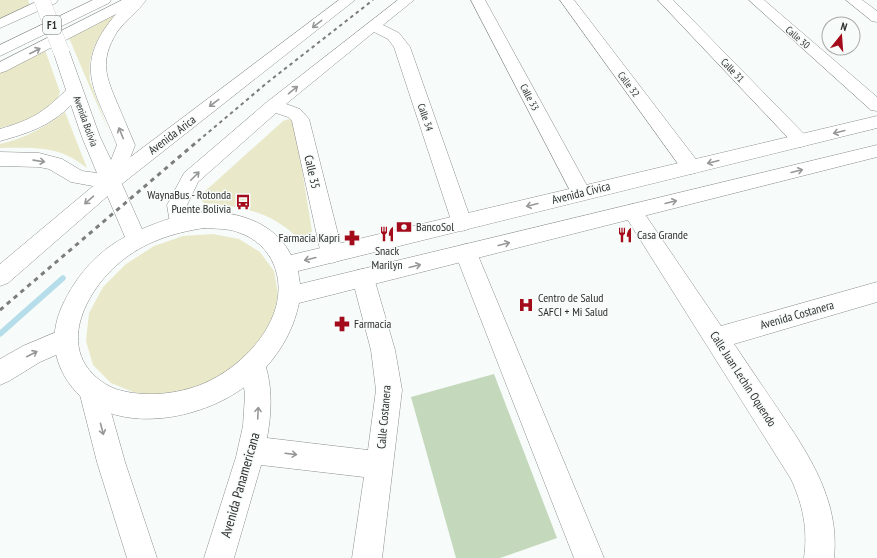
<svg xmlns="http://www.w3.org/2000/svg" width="877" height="558" viewBox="0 0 877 558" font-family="'PT Sans Narrow',sans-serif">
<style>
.green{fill:#e9e9ca}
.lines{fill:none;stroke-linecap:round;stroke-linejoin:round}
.stream{fill:#b5ddea;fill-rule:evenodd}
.building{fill:#c4d8bb}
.minor-casing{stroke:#8c8f8d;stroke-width:1}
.major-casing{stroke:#8c8f8d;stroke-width:1}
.highway-casing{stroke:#8c8f8d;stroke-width:1}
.minor{fill:#fff;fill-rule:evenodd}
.major{fill:#fff;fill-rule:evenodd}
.highway{fill:#fff;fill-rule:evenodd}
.rail-far1{stroke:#7b7e7d;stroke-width:2;stroke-dasharray:3.5 3.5;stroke-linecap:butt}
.rail{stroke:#7b7e7d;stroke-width:3;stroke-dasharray:4.5 4.5;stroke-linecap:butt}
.major-bridge-casing{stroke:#8c8f8d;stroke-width:16;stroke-linecap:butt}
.major-bridge{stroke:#fff;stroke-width:16}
.oneway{stroke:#969897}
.labels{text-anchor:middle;stroke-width:3;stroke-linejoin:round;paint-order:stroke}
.far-street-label{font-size:10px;fill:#2e302f;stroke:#f7fbf9}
.shield{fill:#f7fbf9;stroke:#6a6d6c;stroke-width:1}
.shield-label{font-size:11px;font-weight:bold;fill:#2e302f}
.street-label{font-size:12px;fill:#2e302f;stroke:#f7fbf9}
.poi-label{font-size:12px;fill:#2e302f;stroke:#f7fbf9;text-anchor:start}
.near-street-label{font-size:14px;fill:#2e302f;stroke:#f7fbf9}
</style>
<rect width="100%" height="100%" fill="#f7fbf9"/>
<path class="green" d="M0,0H28L30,6L0,19Z
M115,15C98,38 87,51 90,81L108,130L69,38Z
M45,50L60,92L56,102L28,121L0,128V72Z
M65,112L87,168C80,163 73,158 66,155C46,146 21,148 0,148V144C24,139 45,127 65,112Z
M289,119L294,121L312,231L308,237L299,239C270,211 243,207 204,203L200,199L202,194L283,121Z
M213,234L239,239L260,252L274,271L278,294L273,319L258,345L234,368L204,385L170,394H138L111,383L93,365L86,341L89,313L103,287L126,264L154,246L183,236Z"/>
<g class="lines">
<path class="stream" d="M63,275L65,276L66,278L65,280L2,336L0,337V330L61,276Z"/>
</g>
<path class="building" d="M494,374L557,538L500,558H456L411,397Z"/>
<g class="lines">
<g class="minor-casing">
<path id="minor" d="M339,0H355L118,187L8,283L0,286V264L104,177Z
M398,0H414L383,25L399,33L410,47L472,223L469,229L462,231L455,229L452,223L394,47L388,39L374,32L286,104L300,109L309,119L343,254L340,260L332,263L324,260L321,254L292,121L288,117L276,113L198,182L187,205L190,223L187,229L180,231L173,229L170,223L167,205L184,173L267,102Z
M471,0H485L591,193L588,198L581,200L574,198Z
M560,0H574L698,162L700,167L698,172L691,174L684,172Z
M658,0H673L807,137L810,141L807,145L801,147L795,145Z
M749,0H764L877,97V111L871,110Z
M846,0H862L877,11V22L872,21Z
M633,204L640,207L721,326L877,282V302L734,344C749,367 765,389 780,412C810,456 840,502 834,558H804C808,530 803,505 791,479L626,217L623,212L626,207Z
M466,244L474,247L477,253L604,558H574L455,253L458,247Z
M363,269L371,271L374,278L395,350L402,390L382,558H352L364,477L261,465L234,558H204L236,457L243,426L245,395L241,364L244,356L253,353L262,356C273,382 272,411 267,438L368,450L376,390L371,350L352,278L355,271Z
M66,328L74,331L78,339L74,347L40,362L9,381L0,385V359L23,346Z
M92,379L101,382L105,391L125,462L157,558H127L97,462L79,391L83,382Z"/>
</g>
<g class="major-casing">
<path id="major" d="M40,0H58L56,3L0,28V19Z
M122,0H146C138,12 125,20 117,32C99,61 106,77 118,105C124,118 129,132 135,145L121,182L142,229C161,221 183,213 204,212C238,211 275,223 291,255L877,116V128L298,271L300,284L877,145V157L299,303C293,333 276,360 253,380C204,424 94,443 61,369C51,347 53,324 64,302C77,275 98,251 125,237L104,188L71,182L49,169L39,167L0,166V152L39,153L62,159L82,171L97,173L82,137L71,105C50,126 29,133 0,141V129C31,120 43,113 66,90L53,51L56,48L61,46L66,48L69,51L100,137L111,160L117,145C96,90 71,67 116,14L6,71L0,73V62ZM204,228C216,229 229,228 240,233C255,238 268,250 274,265C294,315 244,368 200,385C176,394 148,397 123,391C113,389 104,384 96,377C58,344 87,290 119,263C144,242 172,233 204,228Z"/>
</g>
<g class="highway-casing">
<path id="highway" d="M93,0H111L109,3L0,56V45Z"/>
</g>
<use href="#minor" class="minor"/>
<use href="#major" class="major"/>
<use href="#highway" class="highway"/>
<path class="rail-far1" d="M198,141L268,82L373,0"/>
<path class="rail" d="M0,310L199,140"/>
<g class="major-bridge-casing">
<path id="major-bridge" d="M42,0L61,51"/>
</g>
<use href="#major-bridge" class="major-bridge"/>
</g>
<defs><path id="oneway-shaft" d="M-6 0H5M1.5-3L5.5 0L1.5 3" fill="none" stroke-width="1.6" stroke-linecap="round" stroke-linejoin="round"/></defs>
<g class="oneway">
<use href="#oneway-shaft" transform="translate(317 24) rotate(142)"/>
<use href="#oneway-shaft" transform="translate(35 51) rotate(-27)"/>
<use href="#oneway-shaft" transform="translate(293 90) rotate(-39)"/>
<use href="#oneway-shaft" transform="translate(214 103) rotate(143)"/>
<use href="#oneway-shaft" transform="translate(839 132) rotate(166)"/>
<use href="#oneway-shaft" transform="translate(121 133) rotate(-112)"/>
<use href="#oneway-shaft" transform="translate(39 161) rotate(8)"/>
<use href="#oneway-shaft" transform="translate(713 162) rotate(166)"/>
<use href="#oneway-shaft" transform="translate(797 171) rotate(-14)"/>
<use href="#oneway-shaft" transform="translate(195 176) rotate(-45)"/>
<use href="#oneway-shaft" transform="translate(89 200) rotate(139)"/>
<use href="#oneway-shaft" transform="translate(671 202) rotate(-14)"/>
<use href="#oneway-shaft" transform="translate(532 205) rotate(166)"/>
<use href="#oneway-shaft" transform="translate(504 244) rotate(-14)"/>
<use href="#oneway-shaft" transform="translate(310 259) rotate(166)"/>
<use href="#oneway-shaft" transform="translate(415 266) rotate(-14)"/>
<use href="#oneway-shaft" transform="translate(32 354) rotate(-27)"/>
<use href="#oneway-shaft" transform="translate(258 413) rotate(-87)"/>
<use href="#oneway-shaft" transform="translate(102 429) rotate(75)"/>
<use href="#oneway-shaft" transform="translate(291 454) rotate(7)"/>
</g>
<defs>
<g id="bus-bare" transform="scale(1.2)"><path d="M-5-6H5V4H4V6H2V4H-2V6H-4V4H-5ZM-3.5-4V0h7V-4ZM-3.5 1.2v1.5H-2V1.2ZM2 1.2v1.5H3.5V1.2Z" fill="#a40b1a" stroke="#f7fbf9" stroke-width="2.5" paint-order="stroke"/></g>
<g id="bank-bare" transform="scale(1.2)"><path d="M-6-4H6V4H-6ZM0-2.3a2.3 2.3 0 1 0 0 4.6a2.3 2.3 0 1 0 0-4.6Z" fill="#a40b1a" stroke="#f7fbf9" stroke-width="2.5" paint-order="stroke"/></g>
<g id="restaurant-bare" transform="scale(1.2)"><path d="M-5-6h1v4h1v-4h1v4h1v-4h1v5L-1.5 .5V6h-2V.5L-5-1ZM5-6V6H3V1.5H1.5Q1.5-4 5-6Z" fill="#a40b1a" stroke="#f7fbf9" stroke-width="2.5" paint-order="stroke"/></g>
<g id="pharmacy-bare" transform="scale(1.2)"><path d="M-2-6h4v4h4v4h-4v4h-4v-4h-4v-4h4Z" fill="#a40b1a" stroke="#f7fbf9" stroke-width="2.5" paint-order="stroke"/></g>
<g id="hospital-bare" transform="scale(1.2)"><path d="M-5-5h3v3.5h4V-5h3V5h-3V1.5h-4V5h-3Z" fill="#a40b1a" stroke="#f7fbf9" stroke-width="2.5" paint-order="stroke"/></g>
</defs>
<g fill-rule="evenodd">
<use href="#bus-bare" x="243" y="202"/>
<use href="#bank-bare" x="404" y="227"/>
<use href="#restaurant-bare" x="387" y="234"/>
<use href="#restaurant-bare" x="625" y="235"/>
<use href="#pharmacy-bare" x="352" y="238"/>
<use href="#hospital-bare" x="526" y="305"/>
<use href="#pharmacy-bare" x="342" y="324"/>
</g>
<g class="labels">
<g class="far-street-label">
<text transform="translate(798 37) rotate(41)" y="4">Calle 30</text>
<text transform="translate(733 70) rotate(46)" y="4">Calle 31</text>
<text transform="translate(629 84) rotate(53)" y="4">Calle 32</text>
<text transform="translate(530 97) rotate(62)" y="4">Calle 33</text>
<text transform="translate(426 117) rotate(71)" y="4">Calle 34</text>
<text transform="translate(86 121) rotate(70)" y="4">Avenida Bolivia</text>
</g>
<rect class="shield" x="43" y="16" width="18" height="18" rx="3"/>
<g class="shield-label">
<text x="52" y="29">F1</text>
</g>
<g class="street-label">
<text transform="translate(172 135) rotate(-37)" y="4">Avenida Arica</text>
<text transform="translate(312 172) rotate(77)" y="4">Calle 35</text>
<text transform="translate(581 193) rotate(-14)" y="4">Avenida Cívica</text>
<text transform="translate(797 315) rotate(-16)" y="4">Avenida Costanera</text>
<text transform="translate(743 379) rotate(57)" y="4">Calle Juan Lechin Oquendo</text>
<text transform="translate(384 417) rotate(-85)" y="4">Calle Costanera</text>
</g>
<g class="poi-label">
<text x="231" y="199" text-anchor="end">WaynaBus - Rotonda<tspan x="231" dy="14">Puente Bolivia</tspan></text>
<text x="416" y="231">BancoSol</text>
<text x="637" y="239">Casa Grande</text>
<text x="340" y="242" text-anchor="end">Farmacia Kapri</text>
<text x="387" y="255" text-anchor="middle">Snack<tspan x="387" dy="14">Marilyn</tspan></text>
<text x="538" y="302">Centro de Salud<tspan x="538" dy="14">SAFCI + Mi Salud</tspan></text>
<text x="354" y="328">Farmacia</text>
</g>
<g class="near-street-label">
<text transform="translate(240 485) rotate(-74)" y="5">Avenida Panamericana</text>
</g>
</g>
<g transform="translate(841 36) rotate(17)"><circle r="19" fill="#f7fbf9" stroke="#a7aaa8"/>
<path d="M0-3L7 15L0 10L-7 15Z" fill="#a40b1a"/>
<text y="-6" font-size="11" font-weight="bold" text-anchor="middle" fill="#2e302f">N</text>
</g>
</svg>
